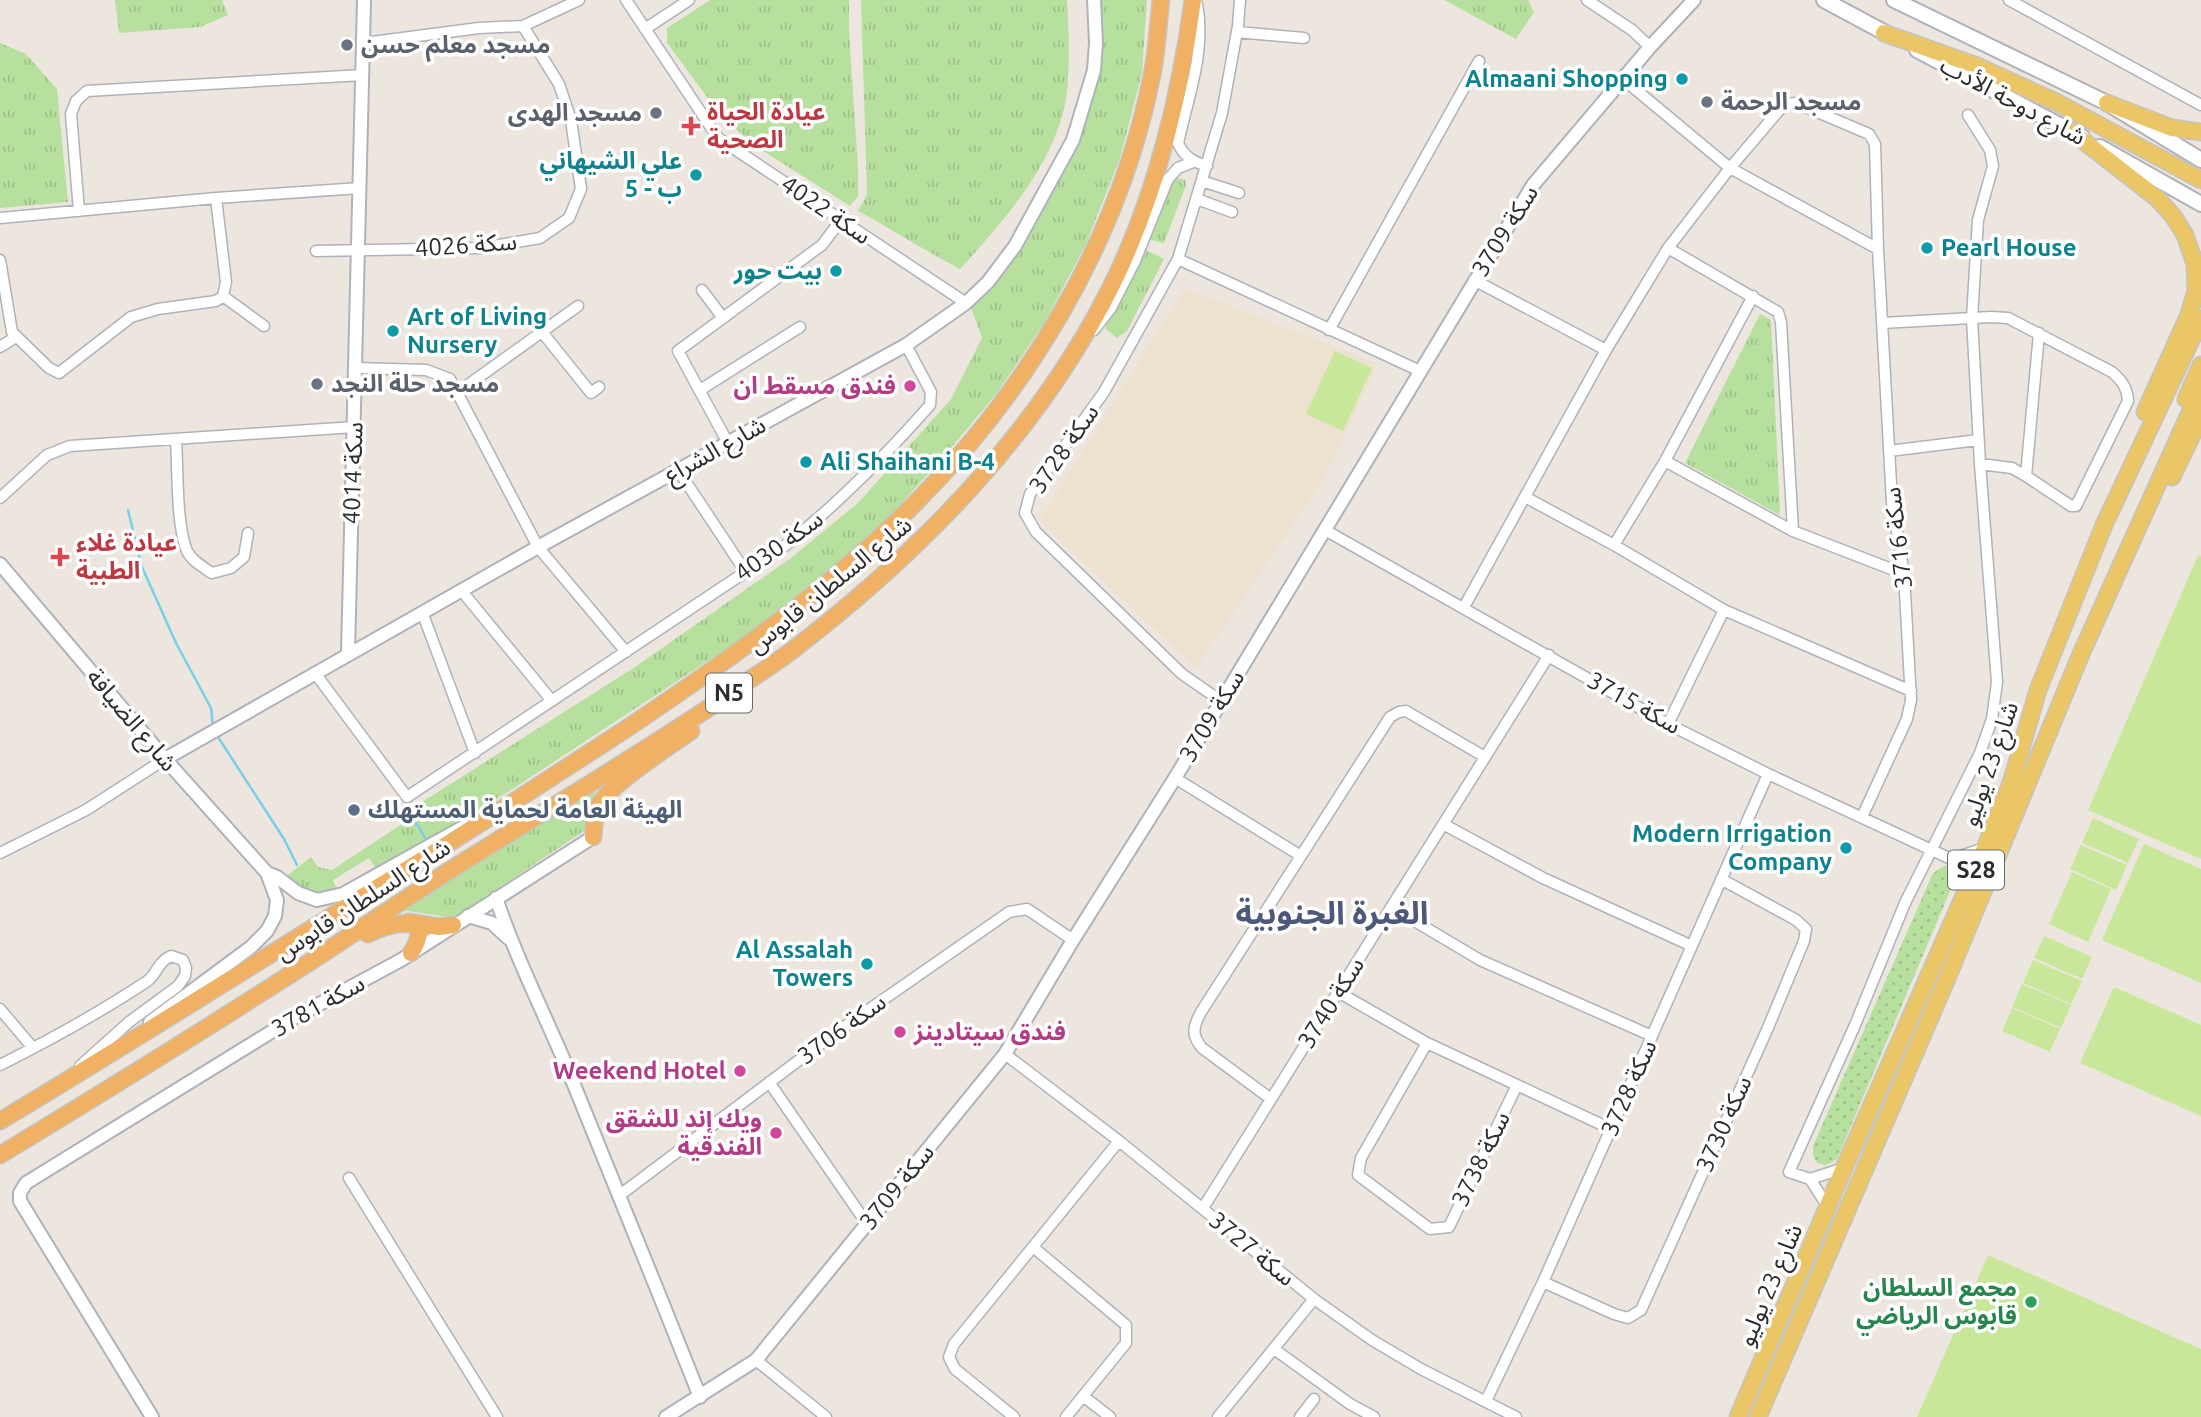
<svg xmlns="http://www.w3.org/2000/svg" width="2201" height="1417" viewBox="0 0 2201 1417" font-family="Ubuntu,'Noto Sans Arabic',sans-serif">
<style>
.education{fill:#ede2d0}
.grass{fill:url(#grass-tufts)}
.garden{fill:url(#garden-dots)}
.pitch{fill:#c9e79b}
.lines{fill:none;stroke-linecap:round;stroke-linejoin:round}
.stream{stroke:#78cfe9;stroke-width:2.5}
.minor-casing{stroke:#afb2bb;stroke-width:13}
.tertiary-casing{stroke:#afb2bb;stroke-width:16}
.secondary-casing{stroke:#afb2bb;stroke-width:18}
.primary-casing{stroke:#c4c4c4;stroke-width:19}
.trunk-casing{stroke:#c4c4c4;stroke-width:19}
.minor{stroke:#fff;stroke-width:10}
.tertiary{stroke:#fff;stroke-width:12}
.secondary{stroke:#fff;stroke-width:14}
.primary{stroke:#eac667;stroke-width:16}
.trunk{stroke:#f0b164;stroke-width:16}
.worship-dot{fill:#6b7280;stroke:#fff;stroke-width:2.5}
.culture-dot{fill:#0f9aa8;stroke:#fff;stroke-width:2.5}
.health-dot{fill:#e0444e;stroke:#fff;stroke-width:2.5}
.hotel-dot{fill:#d1479c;stroke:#fff;stroke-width:2.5}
.service-dot{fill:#5c6f8a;stroke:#fff;stroke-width:2.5}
.leisure-dot{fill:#2e9e5b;stroke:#fff;stroke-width:2.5}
.labels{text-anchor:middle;stroke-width:7;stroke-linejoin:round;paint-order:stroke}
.shield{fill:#fff;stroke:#6b6b6b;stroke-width:2}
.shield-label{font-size:23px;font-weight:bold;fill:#2c2c2c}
.worship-label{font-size:24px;font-weight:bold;fill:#5b616d;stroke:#fff;text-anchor:start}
.culture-label{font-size:24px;font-weight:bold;fill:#0d838f;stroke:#fff;text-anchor:end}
.street-label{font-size:24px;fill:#2c2c2c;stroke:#fff}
.health-label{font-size:24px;font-weight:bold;fill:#be3a42;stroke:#fff;text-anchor:start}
.hotel-label{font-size:24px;font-weight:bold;fill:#b23c85;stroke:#fff;text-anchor:end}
.service-label{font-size:24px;font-weight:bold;fill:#4e5e75;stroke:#fff;text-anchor:start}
.leisure-label{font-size:24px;font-weight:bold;fill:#27864d;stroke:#fff;text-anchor:end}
.district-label{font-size:32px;font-weight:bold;fill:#4e587b;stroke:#fff}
</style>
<defs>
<pattern id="grass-tufts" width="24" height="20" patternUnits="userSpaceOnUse" patternTransform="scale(1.75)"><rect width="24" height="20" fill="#b7e09f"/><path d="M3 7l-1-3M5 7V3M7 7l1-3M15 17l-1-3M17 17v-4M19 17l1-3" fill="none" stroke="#9ec089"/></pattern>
<pattern id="garden-dots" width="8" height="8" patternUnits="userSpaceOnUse" patternTransform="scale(1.75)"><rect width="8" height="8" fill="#b7e09f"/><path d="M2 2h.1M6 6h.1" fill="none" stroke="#9ec089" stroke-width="1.8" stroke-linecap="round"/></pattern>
</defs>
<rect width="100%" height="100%" fill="#ede6df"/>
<path class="education" d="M1185,288L1378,364L1324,479L1196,668L1039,521Z"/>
<path class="grass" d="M115,0H222L228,15L200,27L119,33Z
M710,0H849V32L858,167V196L850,206L757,147L722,117L667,43V28Z
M861,0H1067C1069,28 1071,87 1063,113C1046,174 1002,223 960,269C925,251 893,230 858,211L867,195Z
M1097,0H1147L1142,73L1120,158L1086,244L1046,320L997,393L940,461L873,534L755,630L514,788L440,835L377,870L369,858L333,880L338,892L318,897L283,879L311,857L318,867L332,870L420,812L419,804L635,667L791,558L859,502L951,399L982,338L970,305L991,284L1089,101Z
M1444,0H1528L1534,12L1516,39Z
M0,43L26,54L57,89L68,202L0,208Z
M1178,178L1185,180L1186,185L1164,243L1148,239L1170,184Z
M1144,249L1164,259L1127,331L1117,338L1105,328Z
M1760,314L1771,320L1780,515L1685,463Z
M596,788L587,829L454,918L402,910Z"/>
<path class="garden" d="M1946,865L1952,874L1953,884L1837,1159L1826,1165L1817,1163L1813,1155V1146L1933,873Z"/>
<path class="pitch" d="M1335,351L1372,368L1343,431L1306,414Z
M2198,555L2201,556V859L2088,810Z
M2093,818L2139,839L2128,863L2082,843Z
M2144,844L2201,869V983L2102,940Z
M2081,845L2127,865L2116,890L2070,869Z
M2072,872L2111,889L2088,942L2049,924Z
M2044,936L2092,957L2082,979L2034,958Z
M2033,960L2082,981L2071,1004L2023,983Z
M2022,984L2071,1005L2061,1028L2012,1007Z
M2114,987L2201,1025V1116L2080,1063Z
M2012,1008L2060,1029L2050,1052L2002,1031Z
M1988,1255L2201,1349V1417H1917Z"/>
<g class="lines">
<path class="stream" d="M128,510L142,567L176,643L211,708L213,727
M218,737L284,839L297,865
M410,822L417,824L425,838"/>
<g class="minor-casing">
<path id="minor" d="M626,0L718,138L966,303
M1587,0L1632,30L1650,47
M2009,0L2201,105
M1197,4C1206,52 1188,97 1178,143C1184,157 1194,162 1207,166
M645,29L689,0
M1237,32L1304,38
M364,43L479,28L523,26L579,0
M1623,79L1730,168L1878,249
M1202,181L1239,193
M1197,199L1232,212
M79,211L71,114L76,101L87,91L363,75
M0,218L216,198L360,188
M1668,248L1778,312L1781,322L1793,531
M316,251L482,248L540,238L569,218L581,189L571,120L559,84L523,26
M1178,259L1420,371
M0,260L12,332L49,368L59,373L131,317L158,309L216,301L223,296L226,282L216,198
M1474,280L1606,350
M702,290L723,318
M223,296L264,326
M1882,323L1991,317L2008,318L2112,372C2122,381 2127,387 2128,401L2076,506H2071L2026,476
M1094,330L1111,308L1135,261L1168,179L1178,168L1193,162
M1329,330L1479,61
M542,332L591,393L599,387
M0,347L16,337
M356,368L426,370L450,379L538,547L626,652
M700,390L800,327
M458,392L578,306
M176,439C178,469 176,525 187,551C192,561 203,567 212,573L231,568L244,557L248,533
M728,443L678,351L822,245L841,220
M1889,451L1978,440
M1665,461L1793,531L1904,574
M1980,464L2012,468L2026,476L2039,333
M678,470L745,571
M1525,497L1614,545L1724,610L1911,691
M0,498L47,455L70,446L354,427
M1325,530L1668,724L1768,774L1951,859L1968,888
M1614,545L1665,461L1753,296
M461,590L552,701
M1464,607L1606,350L1668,248L1730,168L1781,108L1787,104L1796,103L1869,134L1875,144L1878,249L1892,502L1904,574L1911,700L1907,719L1862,817
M422,612L475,753
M315,673L407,797L786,545C839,503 885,456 930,405L931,392L906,345
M1221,701L1182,674L1036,532L1025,513L1030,494L1104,392L1178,259L1222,113L1238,26L1240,0
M1668,724L1724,610
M1175,778L1301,856
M1443,824L1543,878L1692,946
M0,853L86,810L165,759
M1951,859L1985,848
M1391,907L1480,960L1652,1036
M1338,992L1427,1043L1611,1129
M0,1009L33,1048
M1427,1043L1361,1158L1358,1175L1430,1229L1449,1227L1517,1085
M1005,1054L1119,1141L1314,1299L1372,1340L1421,1369L1516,1417
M0,1065C50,1040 99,1013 146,982C158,974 156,963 171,956L183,960L186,968L185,976L178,986L129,1022L80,1066
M769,1082L867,1224
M1271,1099L1202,1048C1191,1035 1193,1027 1201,1012L1390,717L1399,712L1406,711L1485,757
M349,1178L497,1417
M1810,1179L1844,1168
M620,1195L831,1036L1009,912L1027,909L1073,940
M1828,1207L1810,1179L1789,1172L1855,1025L1905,903L1980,753L1992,719L1997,682L1980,464L1972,318L1978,220L1993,166L1990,150L1968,115
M1203,1208L1549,655
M1033,1247L1126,1325V1343L1066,1417
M1543,1282L1614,1314L1628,1318L1641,1310L1767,1030L1804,941L1806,929L1796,920L1721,879
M1274,1349L1350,1404L1374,1417
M756,1360L826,1417
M1083,1396L1110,1417
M1486,1401L1543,1282L1768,774
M1014,1417L955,1369L949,1357L954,1344L1119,1141
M1218,1417L1314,1299
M1300,1417L1314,1399"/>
</g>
<g class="tertiary-casing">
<path id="tertiary" d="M0,564L165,759L267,873L277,900L275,916L267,931L251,947L150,1022
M348,653L364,0
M165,759L538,547L906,345L966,303L988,282L1015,246L1073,140L1094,70L1096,43L1094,0
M267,873L277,877L298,893L317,900L343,894L465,826
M496,898C515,955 542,1009 566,1065C611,1175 656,1286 700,1397
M468,916L492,923L508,938
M152,1417L20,1201V1193L26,1183L297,1016L401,960L593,837
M666,1417L756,1360L1005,1054L1073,940L1175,778L1533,185L1650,47L1694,0"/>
</g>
<g class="secondary-casing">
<path id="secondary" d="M1824,0L1893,37
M1894,0L2107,103L2201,160
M1917,50L2082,137
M2100,147L2201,204"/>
</g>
<g class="primary-casing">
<path id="primary" d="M1884,33L1977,66L2058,103L2201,180
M2107,103L2172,128L2201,132
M2072,132L2158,199L2173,216L2185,235L2195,264L2196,291L2188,317L2145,412
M2186,399L2201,365
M2172,477L2201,416
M1738,1417L1844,1168L1985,848L2012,780L2038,690L2104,525L2201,319
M1758,1417L1946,981L2081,654L2201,388"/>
</g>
<g class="trunk-casing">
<path id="trunk" d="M593,837C594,828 594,817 597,809C603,788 672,745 691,731
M408,922L439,927L453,925
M368,934C391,922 437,912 411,953
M0,1121C145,1034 287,943 430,855C497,813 563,770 629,727C724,663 820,596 902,516C1024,398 1119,243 1152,75C1157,51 1158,25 1161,0
M0,1155C94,1098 188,1040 280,981C339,944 396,904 455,867C543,812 633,759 719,701C742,684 767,669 790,652C921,552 1040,431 1113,283C1156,195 1180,96 1193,0"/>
</g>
<use href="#minor" class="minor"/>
<use href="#tertiary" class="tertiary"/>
<use href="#secondary" class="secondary"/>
<use href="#primary" class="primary"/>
<use href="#trunk" class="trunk"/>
</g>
<g class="worship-dot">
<circle cx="347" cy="45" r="7"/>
<circle cx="1707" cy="102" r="7"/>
<circle cx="656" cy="113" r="7"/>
<circle cx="317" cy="384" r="7"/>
</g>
<g class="culture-dot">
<circle cx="1682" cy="79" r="7"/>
<circle cx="696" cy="175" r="7"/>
<circle cx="1927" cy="248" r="7"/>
<circle cx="836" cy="271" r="7"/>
<circle cx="393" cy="331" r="7"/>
<circle cx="806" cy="462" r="7"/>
<circle cx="1846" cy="848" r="7"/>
<circle cx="867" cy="964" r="7"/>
</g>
<g class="health-dot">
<path d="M687.5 115.5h7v7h7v7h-7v7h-7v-7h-7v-7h7z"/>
<path d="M56.5 546.5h7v7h7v7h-7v7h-7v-7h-7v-7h7z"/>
</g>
<g class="hotel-dot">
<circle cx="910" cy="386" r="7"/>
<circle cx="900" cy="1032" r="7"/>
<circle cx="740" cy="1071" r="7"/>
<circle cx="776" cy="1133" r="7"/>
</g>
<circle class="service-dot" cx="354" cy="810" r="7"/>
<circle class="leisure-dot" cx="2031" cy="1302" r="7"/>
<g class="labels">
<g class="shield">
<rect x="706" y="673.5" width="46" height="39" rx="5"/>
<rect x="1948" y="850.5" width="56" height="39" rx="5"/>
</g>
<g class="shield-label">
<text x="729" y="701">N5</text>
<text x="1976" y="878">S28</text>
</g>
<g class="worship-label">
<text x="361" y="53">مسجد معلم حسن</text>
<text x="1721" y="110">مسجد الرحمة</text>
<text x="642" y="121" text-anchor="end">مسجد الهدى</text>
<text x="331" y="392">مسجد حلة النجد</text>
</g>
<g class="culture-label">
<text x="1668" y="87">Almaani Shopping</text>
<text x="682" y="169">علي الشيهاني<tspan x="682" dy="28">ب - 5</tspan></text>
<text x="1941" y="256" text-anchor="start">Pearl House</text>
<text x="822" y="279">بيت حور</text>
<text x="407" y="325" text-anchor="start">Art of Living<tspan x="407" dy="28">Nursery</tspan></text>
<text x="820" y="470" text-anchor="start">Ali Shaihani B-4</text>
<text x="1832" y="842">Modern Irrigation<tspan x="1832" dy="28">Company</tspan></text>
<text x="853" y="958">Al Assalah<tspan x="853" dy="28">Towers</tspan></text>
</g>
<g class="street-label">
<text transform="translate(2013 101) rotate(28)" y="8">شارع دوحة الأدب</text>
<text transform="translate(826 210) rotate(34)" y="8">سكة 4022</text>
<text transform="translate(1505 231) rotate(-58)" y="8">سكة 3709</text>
<text transform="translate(466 245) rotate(-4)" y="8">سكة 4026</text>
<text transform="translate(1064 449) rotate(-55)" y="8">سكة 3728</text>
<text transform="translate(715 450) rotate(-29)" y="8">شارع الشراع</text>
<text transform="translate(353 473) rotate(-88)" y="8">سكة 4014</text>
<text transform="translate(1898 538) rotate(-97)" y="8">سكة 3716</text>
<text transform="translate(779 546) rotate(-36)" y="8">سكة 4030</text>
<text transform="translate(830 585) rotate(-39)" y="8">شارع السلطان قابوس</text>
<text transform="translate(1634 703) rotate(29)" y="8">سكة 3715</text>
<text transform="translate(1212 716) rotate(-59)" y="8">سكة 3709</text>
<text transform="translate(132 720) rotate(50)" y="8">شارع الضيافة</text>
<text transform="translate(1990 764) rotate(-71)" y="8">شارع 23 يوليو</text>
<text transform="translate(363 900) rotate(-33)" y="8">شارع السلطان قابوس</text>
<text transform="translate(1331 1003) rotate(-58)" y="8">سكة 3740</text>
<text transform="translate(318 1006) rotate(-29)" y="8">سكة 3781</text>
<text transform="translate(842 1029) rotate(-36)" y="8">سكة 3706</text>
<text transform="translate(1629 1088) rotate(-66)" y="8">سكة 3728</text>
<text transform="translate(1724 1124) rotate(-66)" y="8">سكة 3730</text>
<text transform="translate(1481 1159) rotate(-64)" y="8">سكة 3738</text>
<text transform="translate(897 1187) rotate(-51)" y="8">سكة 3709</text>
<text transform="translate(1252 1249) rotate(39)" y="8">سكة 3727</text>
<text transform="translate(1770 1285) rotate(-67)" y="8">شارع 23 يوليو</text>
</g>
<g class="health-label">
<text x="707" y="120">عيادة الحياة<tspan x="707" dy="28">الصحية</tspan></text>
<text x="76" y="551">عيادة غلاء<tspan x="76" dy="28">الطبية</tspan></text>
</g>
<g class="hotel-label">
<text x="896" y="394">فندق مسقط ان</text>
<text x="914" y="1040" text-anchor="start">فندق سيتادينز</text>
<text x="726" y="1079">Weekend Hotel</text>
<text x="762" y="1127">ويك إند للشقق<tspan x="762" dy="28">الفندقية</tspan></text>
</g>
<g class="service-label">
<text x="368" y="818">الهيئة العامة لحماية المستهلك</text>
</g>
<g class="leisure-label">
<text x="2017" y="1296">مجمع السلطان<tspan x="2017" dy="28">قابوس الرياضي</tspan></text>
</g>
<g class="district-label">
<text x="1332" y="924">الغبرة الجنوبية</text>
</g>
</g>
</svg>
